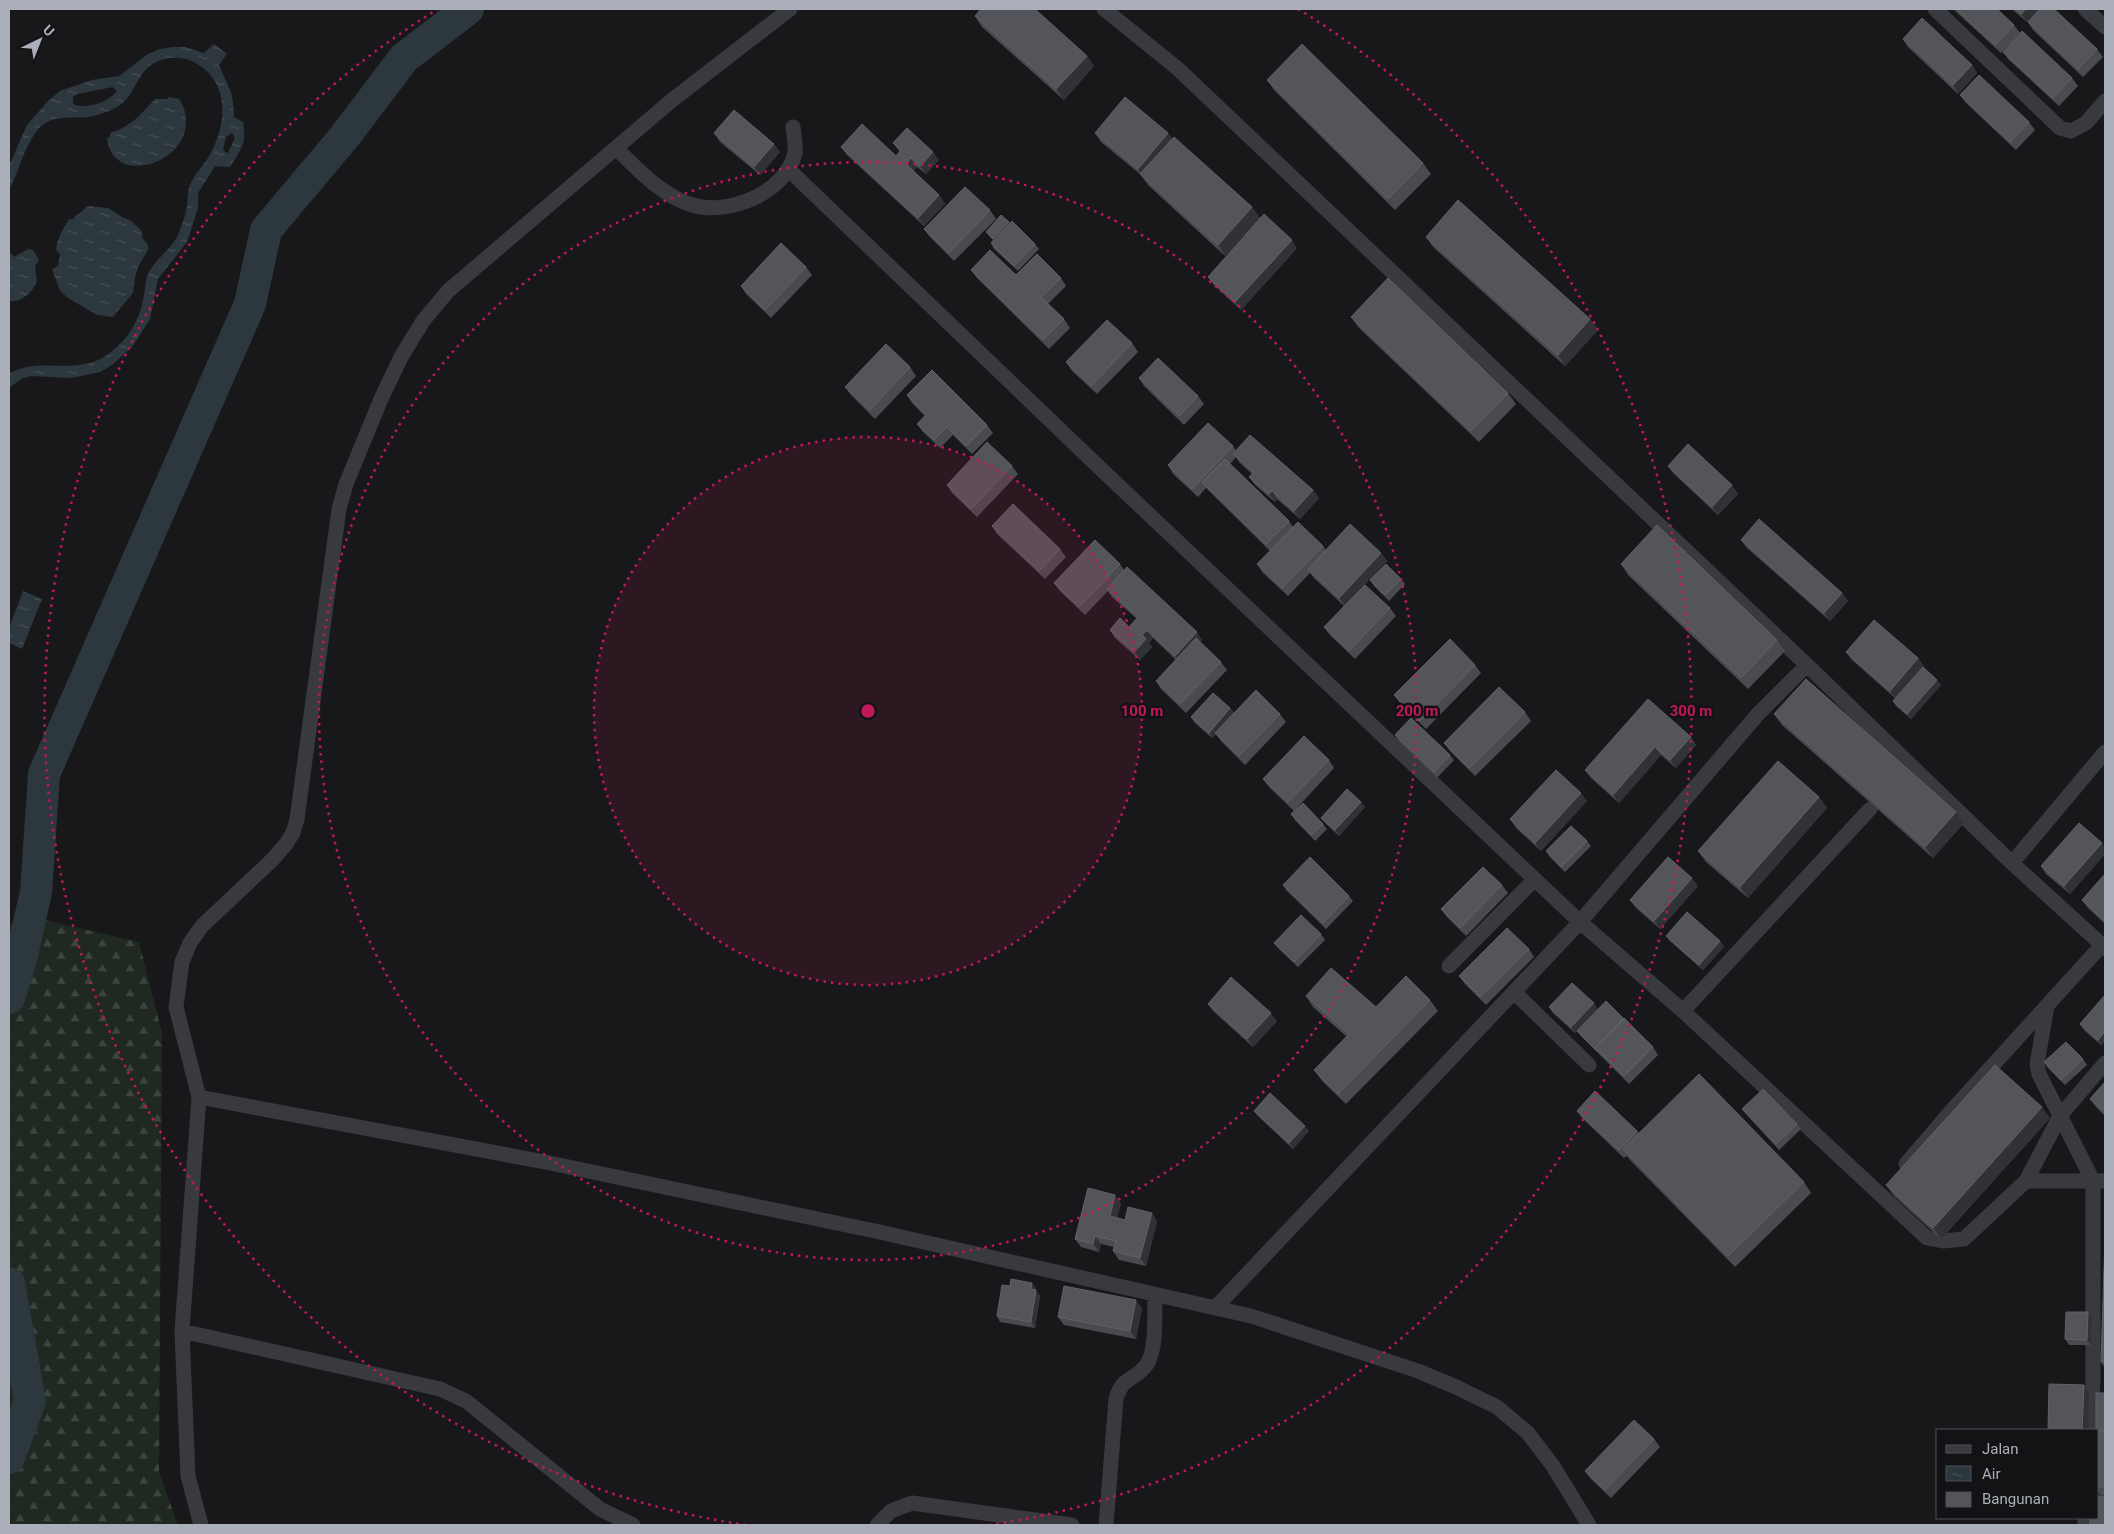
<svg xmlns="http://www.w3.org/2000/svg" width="2114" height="1534" viewBox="0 0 2114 1534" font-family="Roboto,sans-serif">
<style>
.forest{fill:url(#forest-firs)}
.water{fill:url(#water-ripples);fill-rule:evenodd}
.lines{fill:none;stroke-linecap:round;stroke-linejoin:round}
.river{stroke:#2d373e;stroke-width:32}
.minor{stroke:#393a3f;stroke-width:15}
.wall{fill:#494b4f}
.shaded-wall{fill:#313235}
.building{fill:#54555b;stroke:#61636a}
.ring{fill:none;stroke:#c2185b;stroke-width:2.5;stroke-dasharray:2.5 5}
.centre{fill:#c2185b;stroke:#131315;stroke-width:2.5}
.ring-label{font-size:15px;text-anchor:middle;font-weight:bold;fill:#c2185b;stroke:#131315;stroke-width:5;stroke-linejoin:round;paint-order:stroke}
</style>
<defs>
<pattern id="forest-firs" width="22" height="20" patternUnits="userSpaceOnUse" patternTransform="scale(1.25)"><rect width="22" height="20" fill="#1f2821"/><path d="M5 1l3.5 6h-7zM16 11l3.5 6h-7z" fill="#3d453f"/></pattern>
<pattern id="water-ripples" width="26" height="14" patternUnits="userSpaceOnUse" patternTransform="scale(1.25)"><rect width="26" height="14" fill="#2d373e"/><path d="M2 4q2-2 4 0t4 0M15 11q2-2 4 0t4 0" fill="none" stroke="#495158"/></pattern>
</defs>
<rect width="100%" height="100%" fill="#18181a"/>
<path class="forest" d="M41,919L139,942L162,1033L159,1472L178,1525H9V924Z"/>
<path class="water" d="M214,44L227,54L219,65C228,88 234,90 234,117L243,122C247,144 241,149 230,167L215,166L198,193V208L187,242L158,279L150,319L132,347L112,365L100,372L71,378L31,376L21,379L9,388V374C39,355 76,377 107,355C126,342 139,322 143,300C145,292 145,282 148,274C155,259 171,250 178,235C182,226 185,216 187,206C188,197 187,189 192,181C196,172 204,165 209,156C226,127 231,86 199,65C186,56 170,56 156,62C137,71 136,94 120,105C111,111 99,115 88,117C69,119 50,113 36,132C24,148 19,171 9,190V166L22,136L27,125L49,100L60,91L92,80L119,76L148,54L160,49L173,47H185L204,53ZM113,87L117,91C109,102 85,110 73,104V97L77,94ZM232,133L235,138L228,153L225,152L223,150L226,137Z
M168,97L179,99C183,105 186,112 186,120C188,165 112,187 107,138L110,137V133C131,127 141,114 155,99H168Z
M87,206L108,208L122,217L130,220L141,230L143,239L148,245V250L138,267L135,277L133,293L113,317L97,315L68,298L60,291L52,269L58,266L60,254L56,250C57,238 63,229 69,219H73C77,214 84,211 87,206Z
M28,249L33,250L39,260L35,266L37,281C33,292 21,303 9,301V255L12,254L14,257Z
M23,591L42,599L22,649L9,643V628Z"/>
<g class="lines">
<path class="river" d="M9,998L21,959L36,892L44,774L250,304L266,230L345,136L404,58L468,9
M9,1283L30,1401L9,1458"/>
<path class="minor" d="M790,9L671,101L448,291L423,321L401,357L381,399L346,484L339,509L297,819L293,833L286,844L272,860L202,926L190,943L182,962L176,1007L199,1097L545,1162L875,1231L1251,1316L1418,1371L1456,1387L1497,1407L1528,1433L1553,1466L1589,1525
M1104,9L1177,68L1807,665L2012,863L2102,945
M1935,9L2060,128L2071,131L2086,123L2105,101
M2085,9L2105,27
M616,148C637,169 662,196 692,205C728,216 786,193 795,153C796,146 794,135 793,127
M788,169L1102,470L1580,922L1758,714L1807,665
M2012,863L2105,752
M1449,966L1535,879
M1514,992L1589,1065
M2047,1006L2037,1064L2039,1074L2093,1181V1381L2090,1430
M1683,1011L1870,809
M199,1097L182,1331L188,1476L201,1525
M1906,1164L1954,1108L2102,945L2105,949
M2026,1181H2105
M1215,1308L1580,922L1683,1011L1927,1238L1943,1241L1964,1239L2026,1181L2060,1116L2105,1063
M182,1331L440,1389L466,1401L600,1509L633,1525
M877,1525L891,1511L912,1503L1072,1525
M1106,1525L1116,1399C1123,1376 1130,1383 1144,1368C1158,1354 1154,1314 1155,1295
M2085,1525V1518"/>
</g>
<path class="wall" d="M1953,9H1997L2014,25L2020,33L2001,53Z
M2012,9H2040L2027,22Z
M975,16L1087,56L1094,66L1064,100L982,27Z
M2028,22L2097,49L2103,57L2083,77L2033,30Z
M1903,39L1972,65L1977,73L1958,94L1908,47Z
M2003,52L2072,78L2078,86L2059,106L2009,60Z
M1267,80L1423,163L1431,174L1395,210L1275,91Z
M1960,95L2029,122L2035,130L2016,150L1966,103Z
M714,133L780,152L760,175L720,142Z
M1095,133L1252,207L1260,218L1225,256L1148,185L1140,174L1101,142Z
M893,143L939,160L926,174L917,167L913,171L939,195L945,204L924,226L847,155L841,147L896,156L900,152Z
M990,210L996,219L954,261L930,237L924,229Z
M1009,222L1035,244L1039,249L1018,271L994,249L991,243L993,240L986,232Z
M1426,237L1590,319L1598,330L1565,366L1433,247Z
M1297,248L1241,310L1214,285L1208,277Z
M806,267L812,275L771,318L746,294L741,286Z
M971,270L1016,275L1061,278L1066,286L1048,304L1064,319L1070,328L1049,349L977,278Z
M1351,317L1508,393L1516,404L1479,442L1359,328Z
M1132,343L1138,352L1097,394L1072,371L1066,362Z
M910,367L916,376L875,419L851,395L845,387Z
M1139,378L1198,396L1204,404L1184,425L1144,386Z
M907,395L987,425L993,433L972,454L953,435L940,448L923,432L917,424L925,416L912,403Z
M1233,446L1236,451L1313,490L1319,498L1300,519L1277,499L1275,502L1255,485L1249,477L1252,474L1239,462L1236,457L1230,464L1289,521L1293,527L1323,546L1326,550L1381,553L1387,561L1356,594L1390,608L1396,616L1355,659L1330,635L1324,627L1344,606L1314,578L1310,573L1288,596L1263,573L1257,564L1270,551L1206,488L1198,497L1173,474L1168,465Z
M1012,466L1018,474L977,517L952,493L947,485Z
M1668,466L1732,485L1738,494L1718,515L1674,474Z
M992,526L1060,549L1066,557L1045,579L997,534Z
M1741,540L1842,593L1848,601L1830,621L1747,548Z
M1120,564L1124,570L1202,640L1200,642L1221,662L1227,670L1186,713L1161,689L1156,681L1176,660L1153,638L1149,643L1152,647L1140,660L1115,638L1110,630L1129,627L1137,619L1112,597L1108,591L1085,615L1060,591L1054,583Z
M1621,564L1777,640L1785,651L1748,689L1628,575Z
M1401,579L1405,584L1389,601L1374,586L1370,580Z
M1846,652L1918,658L1924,667H1923L1941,685L1911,719L1896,706L1893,701L1895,698L1852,660Z
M1475,665L1481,673L1426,729L1400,703L1394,695Z
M1230,708L1234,713L1280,714L1286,722L1245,765L1221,741L1216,734L1212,738L1195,723L1191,717Z
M1525,712L1531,721L1475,776L1450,751L1444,743Z
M1774,714L1956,812L1964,823L1933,858L1782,725Z
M1395,735L1450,755L1454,760L1437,778L1399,741Z
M1691,737L1696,745L1676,768L1661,755L1619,803L1591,778L1585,770Z
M1329,760L1334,768L1294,811L1269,787L1263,779Z
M1819,797L1827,808L1748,898L1706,862L1698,851Z
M1587,801L1541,851L1516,828L1510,819Z
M1361,802L1365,807L1339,836L1325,823L1321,818Z
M1291,814L1323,824L1327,829L1315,841L1295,820Z
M1587,841L1591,846L1565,872L1550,857L1546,851Z
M2105,849V854L2070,894L2046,874L2041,866Z
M2105,874V924L2088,908L2082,900Z
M1283,885L1349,896L1353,901L1326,929L1286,890Z
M1502,885L1508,893L1466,936L1447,917L1441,909Z
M1698,886L1660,929L1636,908L1630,900Z
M1321,934L1325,940L1298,967L1278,948L1274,943Z
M1666,936L1720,941L1724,947L1703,970L1670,941Z
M1529,949L1534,957L1486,1005L1465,984L1459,976Z
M2105,995V1041L2101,1045L2084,1030L2080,1024Z
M1306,996L1376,1007L1430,1000L1438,1011L1346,1104L1322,1081L1314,1070L1347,1037L1313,1007Z
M1594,1003L1597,1009L1575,1033L1553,1013L1549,1007Z
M1208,1004L1277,1021L1253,1047L1214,1012Z
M1624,1019L1653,1047L1658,1055L1629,1084L1581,1036L1577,1031Z
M2083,1059L2087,1065L2065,1085L2048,1068L2044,1062Z
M2105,1082V1116L2096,1107L2090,1099Z
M1742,1109L1797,1124L1801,1129L1779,1150L1746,1114Z
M1254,1111L1309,1131L1293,1149L1258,1116Z
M1577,1111L1637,1131L1639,1133L1804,1182L1811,1193L1735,1267L1630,1160L1627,1156L1624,1158L1583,1119Z
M2050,1118L1941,1239L1894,1196L1886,1185Z
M1121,1203L1117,1218L1125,1220L1157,1221L1146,1266L1119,1260L1113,1251L1114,1247L1101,1244L1099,1252L1081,1247L1075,1239Z
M2105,1237V1368L2101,1362Z
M1010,1286L1036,1288L1035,1290L1040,1296L1035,1328L1000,1322L997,1316Z
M1142,1308L1136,1339L1064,1325L1058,1317Z
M2092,1318L2091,1345H2069L2065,1339Z
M2105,1393V1495H2100L2098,1491V1430Z
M1654,1439L1660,1447L1611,1498L1591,1479L1585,1471Z"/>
<path class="shaded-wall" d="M2026,9H2040L2027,22L2021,14Z
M1087,56L1094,66L1064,100L1056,89Z
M1972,65L1977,73L1958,94L1953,85Z
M1168,133L1174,141L1144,177L1138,169Z
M774,144L780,152L760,175L754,167Z
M933,152L939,160L926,174L920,166Z
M911,158L917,167L912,172L906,164Z
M939,195L945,204L924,226L918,218Z
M1252,207L1260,218L1225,256L1218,245Z
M1009,222L1011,225L995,242L993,239Z
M1292,240L1297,248L1241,310L1235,302Z
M1590,319L1598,330L1565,366L1558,355Z
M1732,485L1738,494L1718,515L1712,507Z
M1313,490L1319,498L1300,519L1294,511Z
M1272,491L1277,499L1275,502L1269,494Z
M1381,553L1387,561L1345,606L1339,598Z
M1842,593L1848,601L1830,621L1824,613Z
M1147,630L1153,638L1149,643L1152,647L1140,660L1134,652L1142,635Z
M1197,632L1202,640L1180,664L1175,656Z
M1918,658L1924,667L1896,699L1890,691Z
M1937,680L1941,685L1911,719L1907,714Z
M1230,708L1234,714L1212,738L1209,733Z
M1691,737L1696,745L1676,768L1670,760Z
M1655,747L1661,755L1619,803L1613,795Z
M1581,793L1587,801L1541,851L1535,843Z
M1819,797L1827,808L1748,898L1740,887Z
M1361,802L1365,807L1339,836L1335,830Z
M1956,812L1964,823L1933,858L1925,847Z
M2102,843L2105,849V854L2070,894L2064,886Z
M1692,878L1698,886L1660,929L1654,921Z
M1720,941L1724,947L1703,970L1699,965Z
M1594,1003L1597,1009L1575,1033L1571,1027Z
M1271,1013L1277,1021L1253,1047L1247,1039Z
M2105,1031V1041L2101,1045L2098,1040Z
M2042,1107L2050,1118L1941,1239L1933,1228Z
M1305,1126L1309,1131L1293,1149L1289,1143Z
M1115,1195L1121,1203L1116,1224L1110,1216Z
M1152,1213L1157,1221L1146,1266L1140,1258Z
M1095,1236L1101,1244L1099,1252L1093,1244Z
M1032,1283L1036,1288L1034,1295L1031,1289Z
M1036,1290L1040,1296L1035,1328L1031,1322Z
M1136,1300L1142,1308L1136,1339L1130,1331Z
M2088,1312L2092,1318L2091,1345L2087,1340Z
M2084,1385L2089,1393L2088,1430H2082Z"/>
<path class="building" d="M981,9H1035L1087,56L1056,89L975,16Z
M1956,9H1997L2014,25L1995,45Z
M2015,9H2026L2021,14Z
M2040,9H2054L2097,49L2078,69L2028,22Z
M1922,18L1972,65L1953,85L1903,39Z
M2022,31L2072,78L2053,98L2003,52Z
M1302,44L1423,163L1388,199L1267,80Z
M1979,75L2029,122L2010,142L1960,95Z
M1125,97L1168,133L1138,169L1095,133Z
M734,110L774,144L754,167L714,133Z
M862,124L896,156L901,150L893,143L907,128L933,152L920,166L911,158L906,164L939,195L918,218L841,147Z
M1174,137L1252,207L1218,245L1140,174Z
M965,187L990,210L949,253L924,229Z
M1458,200L1590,319L1558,355L1426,237Z
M1264,214L1292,240L1235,302L1208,277Z
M1001,215L1009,222L993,239L986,232Z
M1012,221L1035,244L1014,266L991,243Z
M781,243L806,267L765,310L741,286Z
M990,250L1016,275L1037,254L1061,278L1041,297L1064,319L1043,340L971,270Z
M1388,278L1508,393L1471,431L1351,317Z
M1107,320L1132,343L1091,386L1066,362Z
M886,344L910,367L870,410L845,387Z
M1158,358L1198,396L1179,416L1139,378Z
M932,370L987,425L966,446L947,427L934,440L917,424L926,415L907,395Z
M1208,423L1233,446L1192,489L1168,465Z
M1250,435L1313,490L1294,511L1272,491L1269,494L1249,477L1254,472L1233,454Z
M987,442L1012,466L971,509L947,485Z
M1688,444L1732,485L1712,507L1668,466Z
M1225,459L1289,521L1266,544L1202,482Z
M1013,504L1060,549L1039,571L992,526Z
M1759,519L1842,593L1824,613L1741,540Z
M1298,522L1323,546L1282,588L1257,564Z
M1350,524L1381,553L1339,598L1308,569Z
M1657,525L1777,640L1741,678L1621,564Z
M1095,540L1120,564L1079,607L1054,583Z
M1386,564L1401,579L1385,595L1370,580Z
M1127,567L1197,632L1175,656L1147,630L1142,635L1146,639L1134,652L1110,630L1120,618L1129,627L1138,617L1107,589Z
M1365,585L1390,608L1349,651L1324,627Z
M1874,620L1918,658L1890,691L1846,652Z
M1196,638L1221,662L1180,704L1156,681Z
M1450,639L1475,665L1420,721L1394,695Z
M1923,667L1937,680L1907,714L1893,701Z
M1806,679L1956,812L1925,847L1774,714Z
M1499,687L1525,712L1469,768L1444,743Z
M1256,690L1280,714L1239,756L1215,733Z
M1213,693L1230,708L1209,733L1191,717Z
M1648,699L1691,737L1670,760L1655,747L1613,795L1585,770Z
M1411,718L1450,755L1434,772L1395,735Z
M1304,736L1329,760L1288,802L1263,779Z
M1778,761L1819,797L1740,887L1698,851Z
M1556,770L1581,793L1535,843L1510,819Z
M1347,789L1361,802L1335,830L1321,818Z
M1303,803L1323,824L1311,835L1291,814Z
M2079,823L2102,843L2064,886L2041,866Z
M1571,826L1587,841L1561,867L1546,851Z
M1310,857L1349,896L1323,923L1283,885Z
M1668,857L1692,878L1654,921L1630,900Z
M1483,867L1502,885L1460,928L1441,909Z
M2105,874V921L2082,900Z
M1687,912L1720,941L1699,965L1666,936Z
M1301,915L1321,934L1294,962L1274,943Z
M1507,928L1529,949L1480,997L1459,976Z
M1331,968L1376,1007L1406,976L1430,1000L1338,1094L1314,1070L1349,1034L1306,996Z
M1231,977L1271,1013L1247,1039L1208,1004Z
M1572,983L1594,1003L1571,1027L1549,1007Z
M2105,995V1031L2098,1040L2080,1024Z
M1606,1001L1624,1019L1595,1048L1597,1051L1577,1031Z
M1624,1018L1653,1047L1624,1076L1595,1048Z
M2066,1042L2083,1059L2061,1080L2044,1062Z
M1995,1065L2042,1107L1933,1228L1886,1185Z
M1699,1074L1804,1182L1728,1256L1623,1149Z
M2105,1082V1112L2090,1099Z
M1763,1089L1797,1124L1776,1144L1742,1109Z
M1595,1091L1637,1131L1619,1150L1577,1111Z
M1270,1093L1305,1126L1289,1143L1254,1111Z
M1088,1188L1115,1195L1110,1216L1125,1220L1128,1207L1152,1213L1140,1258L1113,1251L1116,1241L1095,1236L1093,1244L1075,1239Z
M2105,1237V1362H2101Z
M1011,1279L1032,1283L1031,1289L1036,1290L1031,1322L997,1316L1002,1285L1010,1286Z
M1064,1286L1136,1300L1130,1331L1058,1317Z
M2066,1312H2088L2087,1340L2065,1339Z
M2049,1384L2084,1385L2082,1430H2048Z
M2096,1393H2105V1431L2096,1430Z
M1634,1420L1654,1439L1605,1490L1585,1471Z
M2098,1431H2105V1487H2098Z
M2098,1496H2105V1525H2090V1518H2098Z"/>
<circle cx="868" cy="711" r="274" fill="#c2185b" fill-opacity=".12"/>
<g class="ring">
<circle cx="868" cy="711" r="274"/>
<circle cx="868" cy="711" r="549"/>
<path d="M746 1525A823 823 0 0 1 438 9M1298 9A823 823 0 0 1 990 1525"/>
</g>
<circle cx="868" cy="711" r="8" class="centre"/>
<g class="ring-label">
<text x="1142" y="716">100 m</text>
<text x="1417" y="716">200 m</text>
<text x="1691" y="716">300 m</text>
</g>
<rect width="2114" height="1534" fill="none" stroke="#aaafba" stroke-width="20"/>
<rect x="1936" y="1429" width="162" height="90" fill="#131315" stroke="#4f5157"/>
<rect x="1946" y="1445" width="25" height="8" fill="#393a3f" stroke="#4f5157"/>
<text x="1982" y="1454" font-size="15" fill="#aaafba">Jalan</text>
<rect x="1946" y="1466" width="25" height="15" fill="url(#water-ripples)" stroke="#4f5157"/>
<text x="1982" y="1479" font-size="15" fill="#aaafba">Air</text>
<rect x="1946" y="1492" width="25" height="15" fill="#54555b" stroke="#4f5157"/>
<text x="1982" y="1504" font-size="15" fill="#aaafba">Bangunan</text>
<g transform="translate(40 40) rotate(43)" stroke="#131315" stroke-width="4" paint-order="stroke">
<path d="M0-4L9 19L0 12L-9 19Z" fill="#aaafba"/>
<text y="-8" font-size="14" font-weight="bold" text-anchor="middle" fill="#aaafba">U</text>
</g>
</svg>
